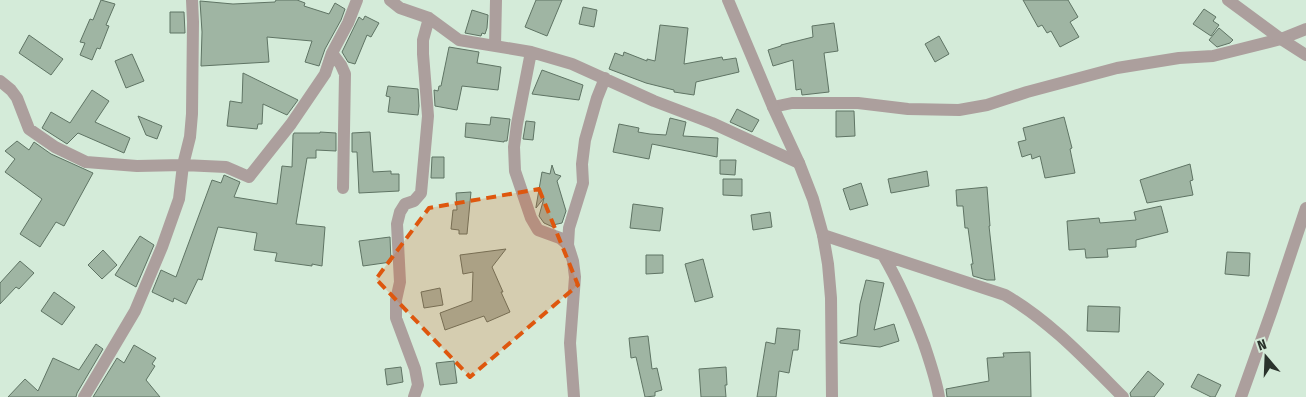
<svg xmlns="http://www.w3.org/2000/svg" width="1306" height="397" viewBox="0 0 1306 397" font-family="'Fira Sans Condensed',sans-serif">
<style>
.building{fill:#9fb5a3;stroke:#5f7464}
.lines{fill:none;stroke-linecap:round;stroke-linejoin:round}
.minor{stroke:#ac9f9d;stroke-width:12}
.tertiary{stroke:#ac9f9d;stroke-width:12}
.marked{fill:#de570e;fill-opacity:0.2;stroke:#de570e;stroke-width:4;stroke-dasharray:10 6;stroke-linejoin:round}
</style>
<rect width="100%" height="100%" fill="#d4ebd9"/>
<path class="building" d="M101,0L115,4L106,25L109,26L100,49L97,48L92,60L80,55L85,43L80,42L90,19L93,20Z
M276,0H297L305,3L304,6L329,14L335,3L345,9L341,20L325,49L319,66L305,62L312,41L267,37L269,62L201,66L202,32L200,1L233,4L275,2Z
M536,0H562L547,36L525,27Z
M1023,0H1068L1078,17L1070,22L1079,37L1060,47L1051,31L1047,33L1042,25L1038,27Z
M583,7L597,10L594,27L579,24Z
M1204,9L1216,17L1213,21L1219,25L1211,36L1193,24Z
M472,10L488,15L487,28L485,34L482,33L481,36L465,33Z
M170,12H184L185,33H170Z
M365,16L379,23L371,37L367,35L355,64L348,62L342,52L359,17L363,20Z
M834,23L838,51L824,53L829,92L802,95L801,89L796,90L793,60L773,66L768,50L781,46V45L813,37L812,26Z
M660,25L688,28L684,64L722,57L723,60L736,58L739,72L696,82L694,95L674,92V90L646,83L609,69L615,53L623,56L624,52L647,61V59L655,61Z
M1219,28L1233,40L1230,43L1217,47L1209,40Z
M29,35L63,59L51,75L19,53Z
M939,36L949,54L935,62L925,44Z
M449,47L479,52L477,63L501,67L498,90L462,86L457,110L435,106L434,90L438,91L439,86H441Z
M132,54L144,81L126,88L115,61Z
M542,70L583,85L579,100L532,94Z
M243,73L298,100L287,115L263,104L262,124H258L257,129L227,126L230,101L242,103Z
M388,86L418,89L419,106L418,115L388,112L390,97L386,96Z
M92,90L109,101L95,122L130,138L124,153L78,133L67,144L42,128L51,112L70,123Z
M737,109L759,120L752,132L730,122Z
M836,111H854L855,136L836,137Z
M138,116L162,126L157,139L146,135Z
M491,117L510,119L507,141H504V142L465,137L466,123L490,125Z
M1064,117L1072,148L1070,149L1075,173L1045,178L1040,156L1032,159L1031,154L1022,157L1018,142L1026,140L1023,128Z
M670,118L686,122L683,136L718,138L717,157L652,144L649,159L613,152L619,124L639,128L638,132L650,134L666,135Z
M526,121L535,122L533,140L523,139Z
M320,132L336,133V151L316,150V158H307L296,224L325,227L322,266L312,264V266L275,261L277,253L254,250L257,233L218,227L202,280L198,279L186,304L174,298L173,302L152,292L161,270L176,277L212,180L221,183L224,175L240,182L234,197L277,204L282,166L292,167L293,135L294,133H320Z
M370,132L373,172L391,171V174H399V191L359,193L357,152H352V133Z
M17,141L29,150L34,142L51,154L93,173L64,226L56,222L40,247L20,234L42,199L5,172L15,159L5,151Z
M432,157H444V178H431Z
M720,160H736L735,175L720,174Z
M1190,164L1193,180L1190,181L1193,195L1147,203L1140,180Z
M552,165L555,174L561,176L557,181L566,211L562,223L553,225V227L544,223L539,216L544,198L536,208V207L542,172L550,174Z
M927,171L929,186L891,193L888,179Z
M723,179H742V196L723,195Z
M861,183L868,205L850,210L843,189Z
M987,187L990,226H989L995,280H987L973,276L971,264H973L968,228H965L963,206H957L956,190Z
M471,192L467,234H459V230L451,229L453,210H457L456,193Z
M633,204L663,208L660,231L630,228Z
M1161,206L1168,232L1136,240V247L1107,249L1108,257L1086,258L1085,249L1069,250L1067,221L1099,218L1100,223L1136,220L1134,212Z
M770,212L772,227L753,230L751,215Z
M140,236L154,245L136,287L115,275Z
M390,237L391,262L363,266L359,241Z
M506,249L492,267L503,292H501L510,312L487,322L484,316L445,330L440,313L472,301L473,272L463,274L460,255Z
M103,250L117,265L102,279L88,265Z
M1227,252L1250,253L1249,276L1225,274Z
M646,255H663V273L646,274Z
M703,259L713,297L695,302L685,264Z
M20,261L34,273L19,289L16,287L0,304V283Z
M866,280L884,283L874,330L894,324L899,341L880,347L840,343V341L857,336L860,304Z
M440,288L443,305L424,308L421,292Z
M54,292L75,307L62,325L41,311Z
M1088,306L1120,307L1119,332L1087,331Z
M777,328L800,330L798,350H793L789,373L779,371L776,397H757L766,342L775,344Z
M648,336L652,369L657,368L662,390L655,392V396L645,397L636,357L631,358L629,338Z
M96,344L103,349L77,393L76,397H8L25,379L38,391L53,358L79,370Z
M134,345L156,358L152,364L155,366L146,380L160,397H93L117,358L124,363Z
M1030,352L1031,397H947L946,389L989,381L987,358L1004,357L1003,353Z
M454,361L457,383L440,385L436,363Z
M401,367L403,382L387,385L385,369Z
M726,367L727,385H725L726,397H701L699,369Z
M1148,371L1164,384L1154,397H1131L1130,393Z
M1198,374L1221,385L1215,397H1211L1191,387Z"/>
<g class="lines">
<path class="minor" d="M390,0L400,8L429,18L459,40L531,52L572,64L654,101L712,123L799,163
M495,46L496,0
M531,52L517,124L514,147L515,171L531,218L538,230L560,238L568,245
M332,53L341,65L345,74L343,188
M0,81L11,90L17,98L29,129L55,147L86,162L137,166L183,165L226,167L249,177L291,124L325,74L332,53L348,23L357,0
M773,107L792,103H858L908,109L959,110L987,105L1027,92L1117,68L1179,58L1213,56L1281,39L1306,29
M823,235L1005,295C1050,321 1086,360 1123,397
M883,255C900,284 912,312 924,344C930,362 936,379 939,397
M84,397L135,311L162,247L179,199L183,165L190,137L192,114L193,22L192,0
M414,397L418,385L415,369L396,318V300L400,282L397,224L400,212L405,204L414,201L421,193L428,116L423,54V40L429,18
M574,397L570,343L575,277L573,261L568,245L569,228L583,183L582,164L585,140L597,98L605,78
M1241,397L1272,310L1306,208"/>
<path class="tertiary" d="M728,0L773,107L799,163L813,199L823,235L828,264L831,298L832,397
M1228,0L1281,39L1306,55"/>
</g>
<path class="marked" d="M539,189L578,285L470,377L376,279L429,208Z"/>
<g transform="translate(1266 357) rotate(341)" stroke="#d4ebd9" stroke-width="4" paint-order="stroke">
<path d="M0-4L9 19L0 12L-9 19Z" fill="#2a332c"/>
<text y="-8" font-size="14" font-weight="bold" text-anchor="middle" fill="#2a332c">N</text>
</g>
</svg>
